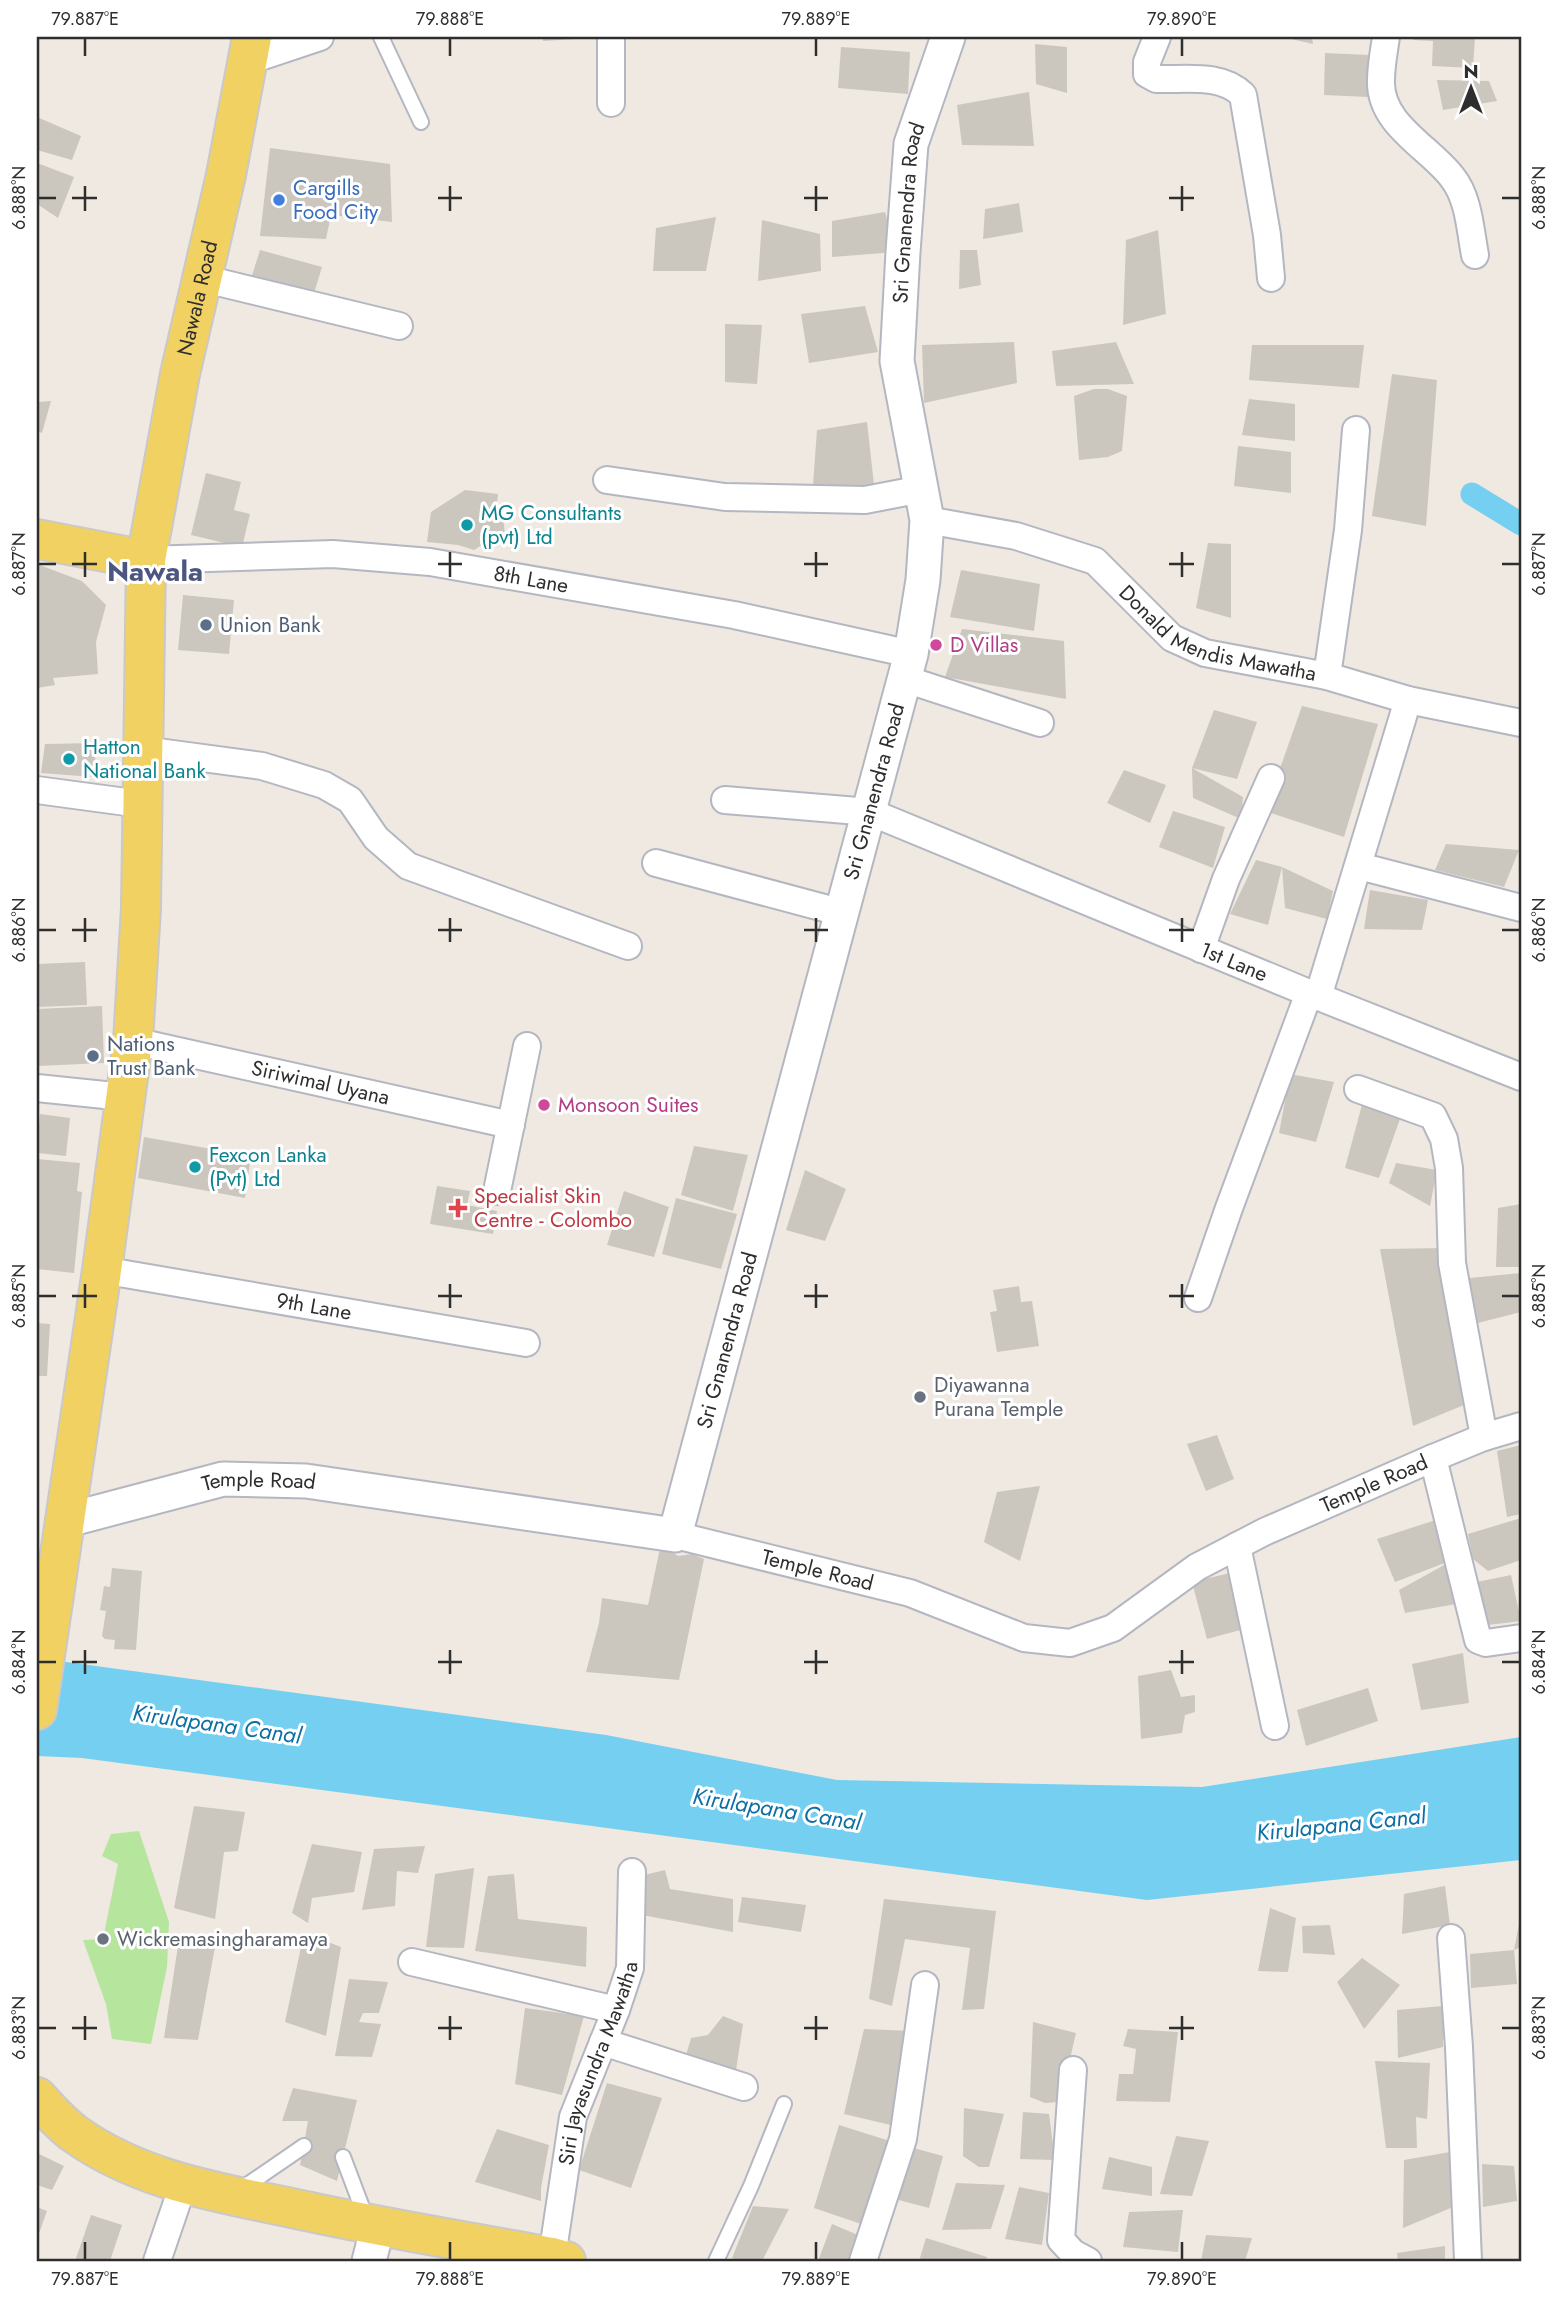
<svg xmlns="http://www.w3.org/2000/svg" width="1558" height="2298" viewBox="0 0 1558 2298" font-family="Jost,sans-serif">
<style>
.green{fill:#b6e59e}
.water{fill:#75cff0}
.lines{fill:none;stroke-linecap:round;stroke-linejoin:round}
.canal{stroke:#75cff0;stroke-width:23}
.building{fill:#cbc7bf}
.service-casing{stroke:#b4b7c1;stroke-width:18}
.minor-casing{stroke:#b4b7c1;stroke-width:30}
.tertiary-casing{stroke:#b4b7c1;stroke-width:37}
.primary-casing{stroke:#c9c9c9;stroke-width:42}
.service{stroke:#fff;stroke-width:14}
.minor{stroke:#fff;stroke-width:26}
.tertiary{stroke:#fff;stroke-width:33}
.primary{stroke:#f2d163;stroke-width:38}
.ticks{fill:none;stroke:#2e2e2e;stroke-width:2.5}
.shop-dot{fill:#3f7fe0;stroke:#fff;stroke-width:2.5}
.culture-dot{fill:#0f9aa8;stroke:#fff;stroke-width:2.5}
.service-dot{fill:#5c6f8a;stroke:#fff;stroke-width:2.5}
.hotel-dot{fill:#d1479c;stroke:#fff;stroke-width:2.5}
.health-dot{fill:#e0444e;stroke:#fff;stroke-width:2.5}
.worship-dot{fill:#6b7280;stroke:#fff;stroke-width:2.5}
.labels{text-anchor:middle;stroke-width:6;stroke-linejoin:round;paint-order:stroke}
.shop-label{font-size:21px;fill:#366cbe;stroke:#fff;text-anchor:start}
.street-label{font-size:21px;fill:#2e2e2e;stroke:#fff}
.culture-label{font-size:21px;fill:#0d838f;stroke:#fff;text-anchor:start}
.service-label{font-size:21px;fill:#4e5e75;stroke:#fff;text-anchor:start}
.hotel-label{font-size:21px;fill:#b23c85;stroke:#fff;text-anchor:start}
.health-label{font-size:21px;fill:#be3a42;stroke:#fff;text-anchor:start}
.worship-label{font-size:21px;fill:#5b616d;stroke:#fff;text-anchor:start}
.water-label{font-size:23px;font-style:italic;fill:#0d6fa3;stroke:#fff}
.district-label{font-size:28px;font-weight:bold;fill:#4d5680;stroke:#fff}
.neatline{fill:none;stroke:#2e2e2e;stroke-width:2.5}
.ticks-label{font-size:18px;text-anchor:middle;fill:#2e2e2e}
</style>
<rect width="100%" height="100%" fill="#efe9e1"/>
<path class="green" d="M139,1831L169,1922L167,1967L151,2044L112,2039L106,2004L83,1940L103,1939L118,1864L102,1856L111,1834Z"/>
<path class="water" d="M37,1658L606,1735L837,1780L1202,1787L1521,1737V1860L1147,1900L82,1758L37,1756Z"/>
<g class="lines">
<path class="canal" d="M1472,494L1521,524"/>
</g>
<path class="building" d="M543,37H575V39L543,41Z
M1287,37H1312L1313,44L1287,38Z
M1414,37H1475L1473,68L1432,66L1433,41L1413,40Z
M1035,44L1067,47V93L1036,84Z
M841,47L910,52L908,94L838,88Z
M1325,53L1370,55L1368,97L1324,95Z
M1437,80L1489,81L1497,101L1443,110Z
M1029,92L1034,146L962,145L957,105Z
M37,117L81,136L72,160L37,150Z
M270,148L390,164L392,222L331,215L326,239L260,236Z
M37,163L74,177L58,218L37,204Z
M1019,203L1023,232L983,239L985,209Z
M885,212L896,252L832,257V221Z
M716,217L706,271H653L656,228Z
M762,220L820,234L821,271L758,281Z
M1158,230L1166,314L1123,325L1126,240Z
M260,250L322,267L311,303L249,285Z
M960,250H977L981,285L959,289Z
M865,306L878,352L809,363L801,314Z
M725,324L762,325L757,384L725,382Z
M1014,342L1017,383L924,403L922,345Z
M1116,342L1134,384L1056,386L1052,351Z
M1252,345H1364L1359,388L1249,380Z
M1392,374L1437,380L1426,526L1372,516Z
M1094,389H1108L1127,396L1122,451L1108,457L1079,460L1074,396Z
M1249,399L1295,404V441L1242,435Z
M51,401L42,433L37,431V402Z
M867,422L874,485H813L817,430Z
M1238,446L1291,452V493L1234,486Z
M206,473L241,482L234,510L250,514L242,547L191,535Z
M465,490L498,494L496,515L503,516L505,535L500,538L498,547L485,543L474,550L458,545L427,542L431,512Z
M1208,543L1231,544V618L1196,608Z
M37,564L82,581L106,605L96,642L98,674L53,678L55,685L37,688Z
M961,570L1040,584L1034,631L950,617Z
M183,595L234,600L229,654L178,650Z
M962,629L1064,641L1066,699L945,677Z
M1302,706L1378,724L1344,837L1265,811Z
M1214,710L1257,722L1237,779L1192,768Z
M97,743L93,777L41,773L45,744Z
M1192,768L1243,797L1241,819L1193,798Z
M1124,770L1166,785L1150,823L1107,803Z
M1173,811L1225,827L1213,868L1159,847Z
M1446,844L1519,850L1504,887L1435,870Z
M1256,860L1282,867L1333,891L1327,919L1285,908L1282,867L1268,925L1230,914Z
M1370,890L1428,900L1422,930L1364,929Z
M85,962L87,1005L38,1007L37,964Z
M102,1006L104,1063L37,1066V1009Z
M1290,1074L1334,1082L1316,1142L1279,1133Z
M1363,1101L1400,1119L1379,1178L1345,1168Z
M40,1114L70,1118L66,1156L37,1153Z
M144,1137L251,1156L245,1198L138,1178Z
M694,1146L748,1155L733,1211L681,1195Z
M37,1159L80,1163L77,1191L82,1192L74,1273L37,1269Z
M1396,1163L1437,1170L1430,1206L1389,1183Z
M805,1170L846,1189L825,1241L786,1230Z
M437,1186L470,1191L467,1205L497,1211L493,1234L430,1224Z
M624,1191L669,1207L654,1257L607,1245Z
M676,1198L737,1214L721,1269L662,1254Z
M1521,1204V1267H1496L1498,1208Z
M1445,1248L1464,1405L1413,1426L1380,1249Z
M1521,1273V1312L1470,1325V1278Z
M1019,1286L1021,1302L1032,1301L1039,1346L997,1352L990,1312L997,1311L993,1290Z
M37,1323L50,1324L47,1376H37Z
M1217,1435L1234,1479L1206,1491L1187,1444Z
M1521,1445V1514L1507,1517L1497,1451Z
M1040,1486L1020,1561L984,1542L997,1492Z
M1445,1517L1455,1559L1462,1603L1405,1613L1399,1590L1455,1559L1395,1582L1377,1539Z
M1521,1518V1560L1488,1571L1473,1559L1468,1534Z
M663,1546L678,1556L692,1554L704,1559L679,1680L586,1672L599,1623L602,1598L648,1605L659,1553Z
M112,1568L142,1571L136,1650L114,1649L115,1640L105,1639L102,1636L106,1611L100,1610L104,1586L110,1587Z
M1230,1573L1244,1629L1207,1639L1192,1582Z
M1511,1575L1521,1621L1488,1625L1472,1583Z
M1463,1653L1469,1703L1421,1710L1412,1664Z
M1171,1670L1181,1697L1195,1695V1712L1185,1715L1182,1733L1141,1739L1138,1676Z
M1368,1688L1378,1721L1306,1746L1297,1710Z
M194,1806L245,1812L238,1851L224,1852L215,1919L174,1908Z
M312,1844L362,1852L354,1892L312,1898L308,1923L292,1913Z
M425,1846L418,1873L397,1871L395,1906L362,1910L374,1849Z
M474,1868L464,1948L426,1947L435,1874Z
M665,1870L670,1889L733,1899V1932L642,1915L644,1875Z
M514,1874L518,1919L587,1927L586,1967L475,1951L488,1876Z
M1445,1886L1450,1925L1402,1934L1404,1894Z
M742,1897L806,1905L801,1932L738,1922Z
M884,1899L996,1911L984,2009L962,2010L970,1948L905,1939L892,2006L869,1999Z
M1270,1908L1296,1918L1288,1972L1258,1971Z
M1520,1919L1521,1947L1514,1950Z
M1330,1925L1335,1955L1303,1953L1302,1926Z
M304,1933L341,1947L326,2036L285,2022Z
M179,1939L215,1947L198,2040L164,2038Z
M1514,1950L1517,1984L1471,1988L1470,1954Z
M1362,1958L1400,1985L1364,2029L1337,1982Z
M349,1979L388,1982L379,2013H363L359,2022L381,2024L372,2057L335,2056Z
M1443,2006V2047L1398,2058L1397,2010Z
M525,2008L584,2016L562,2095L515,2084Z
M723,2016L743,2024L735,2077L685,2059L691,2038L708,2035Z
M1033,2022L1076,2033L1060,2102L1045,2103L1030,2097Z
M864,2029L911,2031L895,2126L844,2114Z
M1128,2029L1178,2032L1170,2102L1116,2101L1119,2074H1133L1136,2049L1123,2046Z
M1375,2061L1430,2063L1427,2119L1416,2117L1417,2148H1386Z
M607,2083L662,2098L631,2188L579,2170Z
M293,2088L357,2100L337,2181L300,2165L308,2121H282Z
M964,2108L1004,2114L989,2167H979L963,2156Z
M1023,2112L1049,2114L1055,2160L1020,2159Z
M839,2125L893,2142L873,2228L814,2208Z
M497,2129L549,2145L541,2188V2201L475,2182Z
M1176,2136L1209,2141L1192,2196L1160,2194Z
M906,2146L943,2156L929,2208L891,2198Z
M1456,2151L1453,2207L1403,2228L1404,2160Z
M37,2153L64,2166L52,2190L37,2185Z
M1109,2157L1152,2167V2196L1102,2189Z
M1482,2164L1514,2166L1517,2201L1483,2207Z
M956,2183L1005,2185L991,2229L942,2230Z
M1019,2187L1049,2193L1042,2245L1005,2239Z
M753,2206L789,2209L762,2261H739L732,2258Z
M37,2207L47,2211L37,2239Z
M1183,2210L1178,2252L1123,2247L1129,2212Z
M91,2215L122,2225L110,2261H75Z
M832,2224L865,2238L855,2261H818Z
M1206,2235L1252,2238L1245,2261H1201Z
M926,2238L987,2257L986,2261H919Z
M1445,2246V2261H1398L1397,2253Z"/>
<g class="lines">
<g class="service-casing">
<path id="service" d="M381,37L421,122
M343,2157L366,2218
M240,2190L304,2146
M716,2261L751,2186L784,2104"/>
</g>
<g class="minor-casing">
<g id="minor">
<path d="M611,37V103"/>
<path d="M1157,37L1147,62V74L1156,79C1186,80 1221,73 1243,95L1267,235L1271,278"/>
<path d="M1386,37C1384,51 1381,66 1381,80C1379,124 1429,147 1452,177C1469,198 1470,229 1475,255"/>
<path d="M248,61L320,37"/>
<path d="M201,278L399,326"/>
<path d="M607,480L725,497L865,500L922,489"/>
<path id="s1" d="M927,520L1016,536L1095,561L1172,638L1205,653L1327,676L1408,700L1521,723"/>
<path id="s2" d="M146,560L333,554L430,562L734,615L911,654"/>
<path d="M1327,676L1348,530L1356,430"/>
<path d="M905,679L1040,723"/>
<path d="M143,750L262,766L324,785L350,800L376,838L408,866L628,946"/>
<path d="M37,790L141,804"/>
<path id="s3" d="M725,800L870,812L1309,993L1521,1077"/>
<path d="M656,863L843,913"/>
<path d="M1359,866L1521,908"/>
<path d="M1201,949L1226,879L1271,778"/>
<path d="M1318,997L1408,700"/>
<path id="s4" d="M133,1041L511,1125"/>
<path d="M37,1088L124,1097"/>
<path d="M1358,1089L1433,1116L1444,1139L1449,1168L1452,1263L1484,1437"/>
<path d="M497,1191L527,1046"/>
<path id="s5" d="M102,1270L526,1343"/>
<path d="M1198,1298L1229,1208L1309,993"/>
<path d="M1433,1458L1478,1640L1486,1643L1521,1638"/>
<path id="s6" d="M675,1535L910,1593L1024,1638L1070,1643L1113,1628L1197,1567L1264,1532L1433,1458L1484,1437L1521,1426"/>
<path d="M1237,1546L1275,1726"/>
<path d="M1451,1938L1459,2047L1468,2261"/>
<path d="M412,1962L616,2010"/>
<path d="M603,2042L744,2087"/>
<path d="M1073,2070L1061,2240L1073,2253L1088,2261"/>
<path id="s7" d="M552,2257L573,2117L616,2010L630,1968L632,1872"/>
<path d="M157,2261L183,2185"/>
<path d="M863,2261L903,2139L925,1985"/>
</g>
</g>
<g class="tertiary-casing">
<g id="tertiary">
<path id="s8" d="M64,1521L223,1479L306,1481L675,1535L911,654L923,580L927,520L897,361L903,252L911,144L948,37"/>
<path d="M369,2261L378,2226"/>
</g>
</g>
<g class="primary-casing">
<g id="primary">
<path d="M37,539L146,560"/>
<path id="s9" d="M37,1710L102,1270L133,1041L141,908L146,560L180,374L226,175L252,37"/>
<path d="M37,2097C49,2110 61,2124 75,2134C142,2182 223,2193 301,2210C384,2228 468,2242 552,2257L566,2261"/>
</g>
</g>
<use href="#service" class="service"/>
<use href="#minor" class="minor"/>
<use href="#tertiary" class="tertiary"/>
<use href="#primary" class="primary"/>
</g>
<path class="ticks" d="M85,38V56M450,38V56M816,38V56M1182,38V56M85,186V211M450,186V211M816,186V211M1182,186V211M38,198H56M72,198H97M438,198H462M804,198H828M1169,198H1194M1502,198H1520M85,552V577M450,552V577M816,552V577M1182,552V577M38,564H56M72,564H97M438,564H462M804,564H828M1169,564H1194M1502,564H1520M85,918V942M450,918V942M816,918V942M1182,918V942M38,930H56M72,930H97M438,930H462M804,930H828M1169,930H1194M1502,930H1520M85,1284V1308M450,1284V1308M816,1284V1308M1182,1284V1308M38,1296H56M72,1296H97M438,1296H462M804,1296H828M1169,1296H1194M1502,1296H1520M85,1650V1674M450,1650V1674M816,1650V1674M1182,1650V1674M38,1662H56M72,1662H97M438,1662H462M804,1662H828M1169,1662H1194M1502,1662H1520M85,2016V2040M450,2016V2040M816,2016V2040M1182,2016V2040M38,2028H56M72,2028H97M438,2028H462M804,2028H828M1169,2028H1194M1502,2028H1520M85,2242V2260M450,2242V2260M816,2242V2260M1182,2242V2260"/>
<circle class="shop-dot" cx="279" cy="200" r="7"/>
<g class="culture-dot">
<circle cx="467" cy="525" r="7"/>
<circle cx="69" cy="759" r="7"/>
<circle cx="195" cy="1167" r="7"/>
</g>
<g class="service-dot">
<circle cx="206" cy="625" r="7"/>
<circle cx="93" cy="1056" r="7"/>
</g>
<g class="hotel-dot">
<circle cx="936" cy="645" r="7"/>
<circle cx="544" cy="1105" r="7"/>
</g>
<path class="health-dot" d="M454.5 1197.5h7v7h7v7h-7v7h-7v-7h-7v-7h7z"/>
<g class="worship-dot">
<circle cx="920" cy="1397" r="7"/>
<circle cx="103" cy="1939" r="7"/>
</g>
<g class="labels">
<g class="shop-label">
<text x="293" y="195">Cargills<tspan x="293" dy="24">Food City</tspan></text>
</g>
<g class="street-label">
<text dy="7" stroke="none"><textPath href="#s8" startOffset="1978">Sri Gnanendra Road</textPath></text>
<text dy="7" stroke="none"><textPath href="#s9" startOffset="1424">Nawala Road</textPath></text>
<text dy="7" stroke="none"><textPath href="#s2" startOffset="387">8th Lane</textPath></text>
<text dy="7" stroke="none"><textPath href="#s1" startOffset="322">Donald Mendis Mawatha</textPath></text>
<text dy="7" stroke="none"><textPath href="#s8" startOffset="1390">Sri Gnanendra Road</textPath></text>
<text dy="7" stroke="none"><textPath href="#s3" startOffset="539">1st Lane</textPath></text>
<text dy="7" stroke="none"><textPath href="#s4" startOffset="192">Siriwimal Uyana</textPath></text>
<text dy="7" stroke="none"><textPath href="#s5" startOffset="215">9th Lane</textPath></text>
<text dy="7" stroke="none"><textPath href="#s8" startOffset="822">Sri Gnanendra Road</textPath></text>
<text dy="7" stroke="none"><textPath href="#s6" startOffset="756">Temple Road</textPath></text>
<text dy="7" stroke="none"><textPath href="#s8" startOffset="200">Temple Road</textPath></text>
<text dy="7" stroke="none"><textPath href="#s6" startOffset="147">Temple Road</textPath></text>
<text dy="7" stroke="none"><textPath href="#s7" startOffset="200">Siri Jayasundra Mawatha</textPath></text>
</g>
<g class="culture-label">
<text x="481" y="520">MG Consultants<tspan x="481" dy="24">(pvt) Ltd</tspan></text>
<text x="83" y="754">Hatton<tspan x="83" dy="24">National Bank</tspan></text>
<text x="209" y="1162">Fexcon Lanka<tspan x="209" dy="24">(Pvt) Ltd</tspan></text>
</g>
<g class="service-label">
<text x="220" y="632">Union Bank</text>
<text x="107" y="1051">Nations<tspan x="107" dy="24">Trust Bank</tspan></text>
</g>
<g class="hotel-label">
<text x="950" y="652">D Villas</text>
<text x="558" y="1112">Monsoon Suites</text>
</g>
<g class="health-label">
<text x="474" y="1203">Specialist Skin<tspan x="474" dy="24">Centre - Colombo</tspan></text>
</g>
<g class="worship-label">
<text x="934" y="1392">Diyawanna<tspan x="934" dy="24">Purana Temple</tspan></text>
<text x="117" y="1946">Wickremasingharamaya</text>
</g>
<g class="water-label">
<text transform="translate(217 1724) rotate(8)" y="8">Kirulapana Canal</text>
<text transform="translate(777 1809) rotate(9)" y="8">Kirulapana Canal</text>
<text transform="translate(1341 1824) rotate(-6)" y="8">Kirulapana Canal</text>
</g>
<g class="district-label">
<text x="155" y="581">Nawala</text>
</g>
</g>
<rect width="1558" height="2298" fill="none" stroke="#ffffff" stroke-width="77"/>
<g transform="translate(1471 88)" stroke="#ffffff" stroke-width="5" paint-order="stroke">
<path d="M0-5L12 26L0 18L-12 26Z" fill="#2e2e2e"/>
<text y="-10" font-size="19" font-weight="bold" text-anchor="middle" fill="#2e2e2e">N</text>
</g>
<rect x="38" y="38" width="1482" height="2222" class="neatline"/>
<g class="ticks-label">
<text x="85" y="25">79.887°E</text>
<text x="450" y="25">79.888°E</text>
<text x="816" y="25">79.889°E</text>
<text x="1182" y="25">79.890°E</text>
<text transform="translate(19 198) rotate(-90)" y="6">6.888°N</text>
<text transform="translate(1539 198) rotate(-90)" y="6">6.888°N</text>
<text transform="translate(19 564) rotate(-90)" y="6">6.887°N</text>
<text transform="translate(1539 564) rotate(-90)" y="6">6.887°N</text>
<text transform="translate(19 930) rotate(-90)" y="6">6.886°N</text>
<text transform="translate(1539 930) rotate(-90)" y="6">6.886°N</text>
<text transform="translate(19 1296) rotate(-90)" y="6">6.885°N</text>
<text transform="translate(1539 1296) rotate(-90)" y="6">6.885°N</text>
<text transform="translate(19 1662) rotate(-90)" y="6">6.884°N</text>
<text transform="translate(1539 1662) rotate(-90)" y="6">6.884°N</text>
<text transform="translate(19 2028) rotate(-90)" y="6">6.883°N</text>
<text transform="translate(1539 2028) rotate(-90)" y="6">6.883°N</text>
<text x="85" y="2285">79.887°E</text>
<text x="450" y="2285">79.888°E</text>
<text x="816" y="2285">79.889°E</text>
<text x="1182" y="2285">79.890°E</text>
</g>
</svg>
